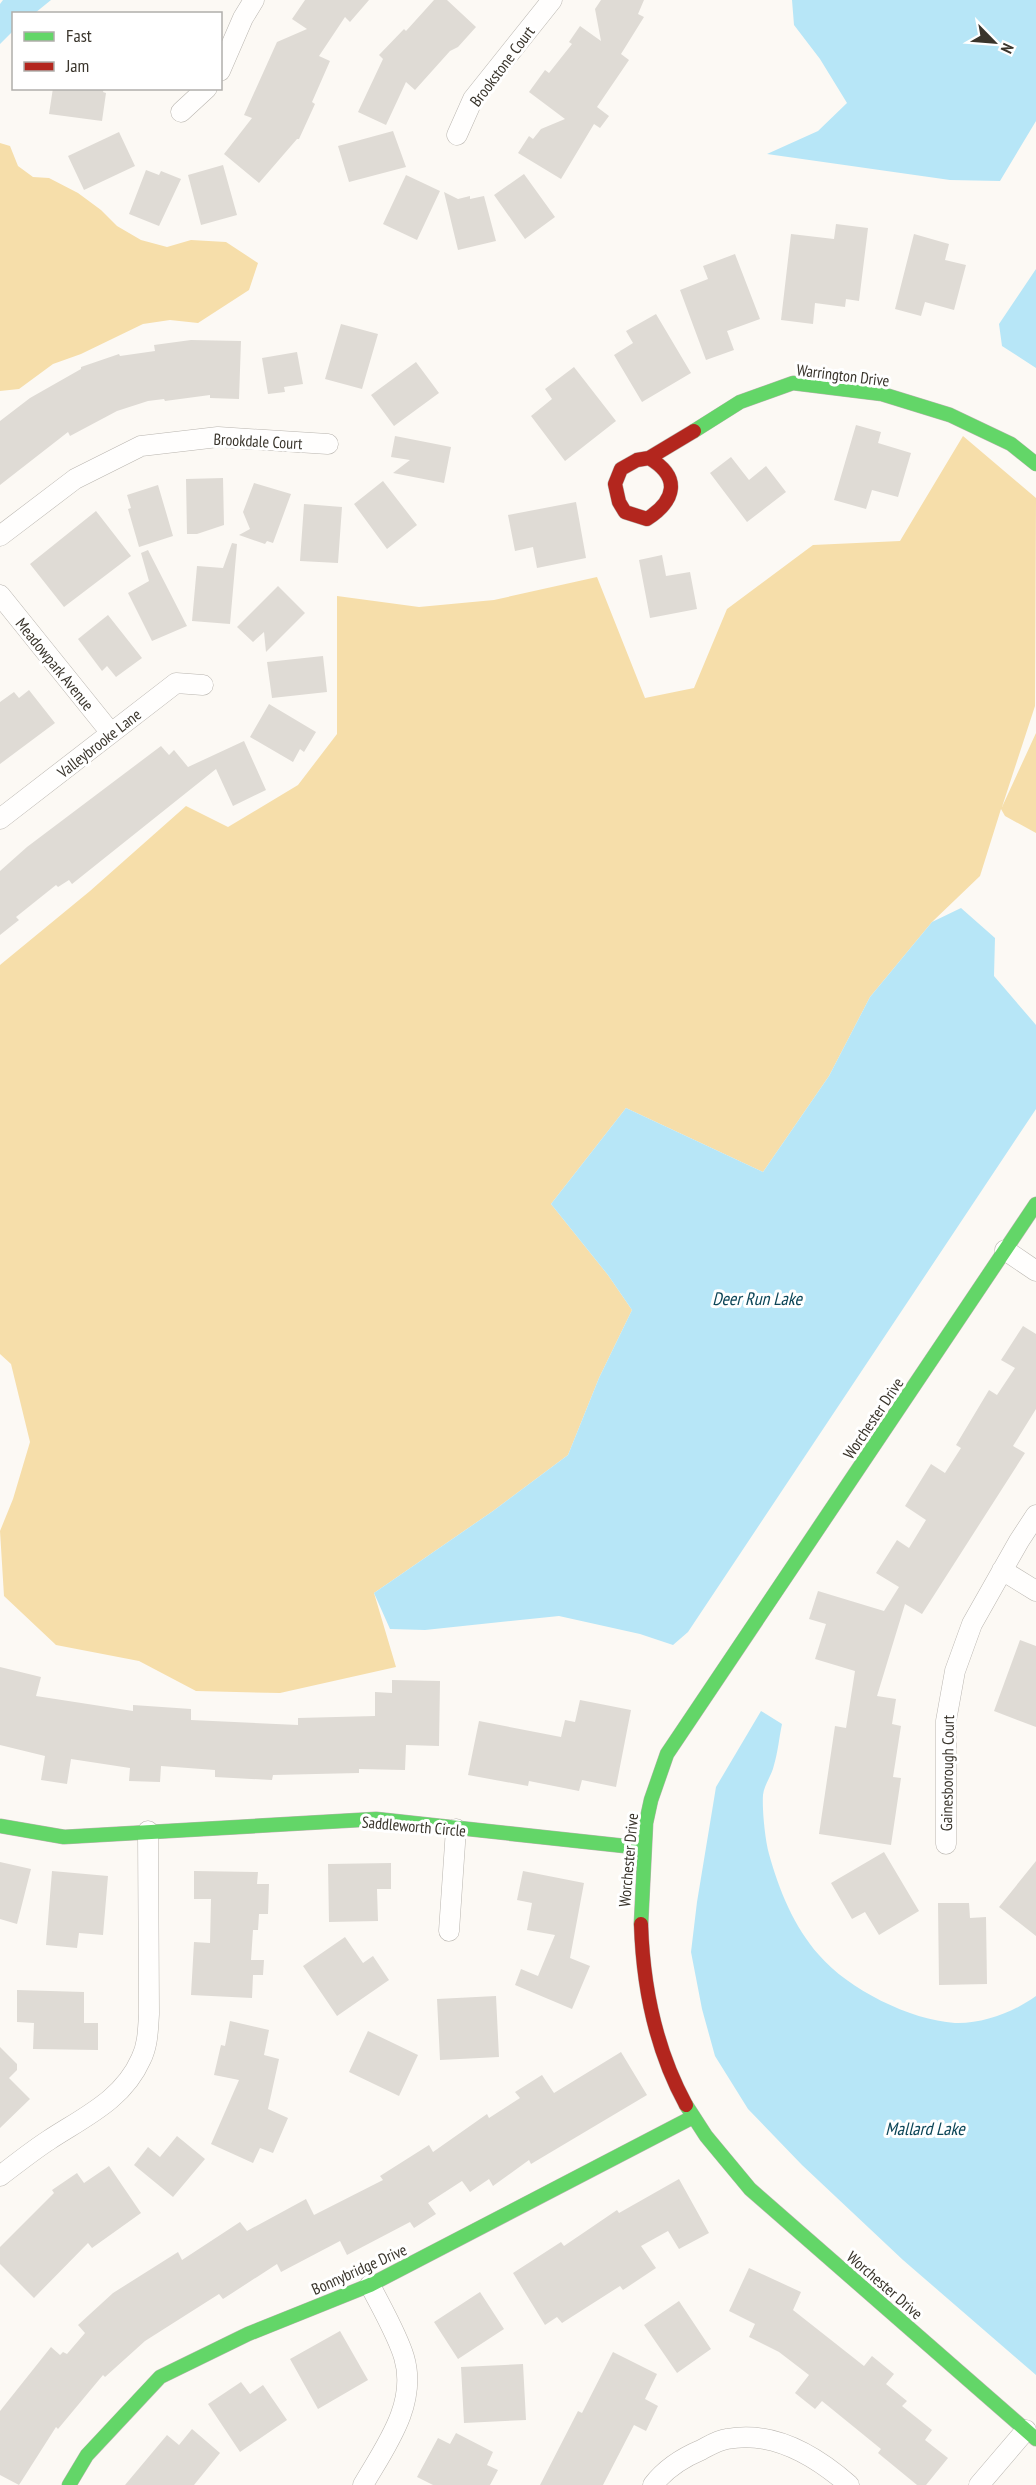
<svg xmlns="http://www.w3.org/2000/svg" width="1036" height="2485" viewBox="0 0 1036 2485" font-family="'PT Sans Narrow',sans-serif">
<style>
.green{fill:#f6deaa}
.water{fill:#b7e6f7}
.building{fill:#dfdbd5}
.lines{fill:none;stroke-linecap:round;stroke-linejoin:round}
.street-casing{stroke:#b9b5af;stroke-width:21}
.fast-casing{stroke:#b9b5af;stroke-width:15}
.jam-casing{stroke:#b9b5af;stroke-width:15}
.street{stroke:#fffefd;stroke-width:20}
.fast{stroke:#63d668;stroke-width:14}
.jam{stroke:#b3261e;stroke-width:14}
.labels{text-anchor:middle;stroke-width:6;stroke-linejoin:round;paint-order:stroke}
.street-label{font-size:16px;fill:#3a352c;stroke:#fff}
.water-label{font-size:18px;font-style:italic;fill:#0d4658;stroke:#fff}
</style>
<rect width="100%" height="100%" fill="#fcf9f4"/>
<path class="green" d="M0,143L10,146L18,166L33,177L49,178L78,193L101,210L117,226L141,240L167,247L191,240L226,242L258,263L249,290L198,323L170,320L143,324L81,354L53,364L19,389L0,391Z
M963,436L1036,498L1035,706L1002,807L1036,733V833L1005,816L1001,809L980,876L932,922L870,997L829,1076L763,1172L626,1108L551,1204L608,1275L632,1310L599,1378L568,1455L493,1511L374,1593L396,1667L280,1693L196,1691L139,1661L56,1645L4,1596L0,1531L13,1499L30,1442L11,1364L0,1354V965L90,891L186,806L228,827L298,785L337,734V596L419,607L494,600L597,577L645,698L694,688L727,609L813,545L900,541Z"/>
<path class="water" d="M3,0H51L35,13L14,14L13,31L0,44V4Z
M792,0H1036V121L1000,181L950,180L767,154L818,131L847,103L820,59L794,25Z
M1036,269V368L1002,346L999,324Z
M961,908L995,938L994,976L1036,1025V1109L688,1632L673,1645L640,1634L559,1616L425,1630L390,1629L374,1593L493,1511L568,1455L599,1378L632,1310L608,1275L551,1204L626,1108L763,1172L829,1076L870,997L932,922Z
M761,1711L782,1724C779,1738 778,1752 774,1765C772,1775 764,1785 763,1795C762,1809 765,1840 769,1854C779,1890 794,1927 819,1955C848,1989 910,2020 955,2023C983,2024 1014,2012 1036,1996V2375L903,2260L802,2165L748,2109L715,2056L702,2009L691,1952L697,1902L716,1787Z"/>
<path class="building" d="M305,0H369L350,22L345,17L319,56L330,61L312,102L315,104L299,139H297L259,183L224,154L252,118L244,115L277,42L307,29L292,19Z
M434,0H447L476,27L458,47L450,51L415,90L406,82L386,125L358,112L383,59L379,55L404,29L406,31Z
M601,0H644L638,14L644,17L621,54L629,60L597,107L609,116L600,128L594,124L561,179L518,153L529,136L533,139L541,129L565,119L529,92L545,70L549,73L572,44L569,42L580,26L601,41L595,9Z
M53,88H104L103,92L106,93L102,121L49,114Z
M393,131L406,167L349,182L338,146Z
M119,132L135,166L84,190L68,156Z
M223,165L237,215L201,225L188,175Z
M146,170L159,175L161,171L181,179L159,226L129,214Z
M524,174L555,217L525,239L494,195Z
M406,175L440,191L417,240L383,224Z
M444,192L458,199L470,196V199L484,196L496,241L458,250Z
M836,224L868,228L859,301L846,299L845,307L815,303L813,324L781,320L791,234L834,239Z
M914,234L949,244L945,260L966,265L954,310L925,302L921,316L895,309Z
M735,254L760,319L727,331L734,350L706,360L680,290L708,279L703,266Z
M656,314L691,373L642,402L614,355L633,343L626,331Z
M341,324L378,334L362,389L325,379Z
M191,340L241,341L239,399L210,398V395L165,401L164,399L148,401L117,411L70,436L68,432L0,485V421L30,398L81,369V367L119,354L120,356L155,351L154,345Z
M297,352L303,384L284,387L285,392L268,394L262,358Z
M416,362L439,393L394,426L371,395Z
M574,367L616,421L565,461L531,416L552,399L545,389Z
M856,425L881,432L878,443L911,453L898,497L872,490L866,509L834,500Z
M395,436L451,447L444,483L393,473L410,460L391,457Z
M731,457L749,480L766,466L786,492L747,522L710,473Z
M223,478L224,525L197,534H187L186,479Z
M383,481L417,525L387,549L354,504Z
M254,483L291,494L273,543L267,541L265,544L239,535L250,529L243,512Z
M158,485L173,536L139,547L128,509L131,508L127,495Z
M576,502L586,558L537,568L533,547L515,551L508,515Z
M304,504L342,507L338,563L300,561Z
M96,511L131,556L64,607L30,564Z
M232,543L237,544L230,624L192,621L197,566L223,568Z
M148,550L187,626L152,641L128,593L149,581L141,553Z
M662,555L666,576L690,572L697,609L650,618L639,560Z
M278,586L305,613L266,652L264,632L253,642L237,627Z
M108,615L142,658L116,677L107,666L102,671L78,639Z
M323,656L327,692L272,698L267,662Z
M29,690L55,723L0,764V702L14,692L19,698Z
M269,704L316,732L304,752L300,749L293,762L250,737Z
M244,741L266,790L233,806L216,769L72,884L69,880L58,887L56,885L16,917L19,920L0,935V871L27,847L161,746L169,755L174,750L188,767Z
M1023,1326L1036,1334V1409L1013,1446L1025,1453L922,1614L905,1604L877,1696L896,1699L892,1724L901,1726L893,1777L901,1778L891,1845L819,1834L835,1726L846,1728L855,1671L815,1659L826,1624L809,1619L818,1591L884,1611L899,1587L876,1573L897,1540L909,1548L926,1520L905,1506L931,1464L945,1473L961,1448L956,1445L989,1390L997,1395L1015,1368L1001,1360Z
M1020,1640L1036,1646V1727L994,1711Z
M0,1667L41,1677L36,1696L133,1711V1705L191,1709V1720L298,1725V1718L375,1716V1692L392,1693V1680L440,1681L439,1746L406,1745L405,1770L359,1769V1773L273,1775L272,1780L215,1777V1770L161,1766L160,1782L129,1781L130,1768L71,1759L67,1784L41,1780L45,1756L0,1745Z
M580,1700L631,1710L616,1787L582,1780L579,1791L529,1781L528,1786L468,1775L479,1721L561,1737L565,1720L575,1722Z
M884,1852L919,1911L879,1935L865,1912L852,1919L831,1883Z
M1036,1861V1936L999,1907Z
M0,1862L31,1869L17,1924L0,1919Z
M391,1863V1889H377L378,1921L329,1922L328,1864Z
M52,1871L108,1876L103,1935L79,1933L77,1948L46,1945Z
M194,1871L258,1872L257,1884H269L268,1914H259L258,1930H253L251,1960H264L263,1975H253L252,1998L191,1995L194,1942L210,1943L211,1899H194Z
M523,1871L584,1883L570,1958L590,1966L572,2009L515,1985L521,1969L538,1976L555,1935L527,1930L532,1903L517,1900Z
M938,1903H969L970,1918L986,1917L987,1984L939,1985Z
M345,1937L363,1963L373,1956L389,1980L337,2016L303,1966Z
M17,1990L84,1992V2023H98V2050L33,2049L34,2023L17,2022Z
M496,1996L499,2057L440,2060L437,1999Z
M230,2021L269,2030L264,2055L279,2059L268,2109L288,2118L273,2153L260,2148L253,2163L211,2144L239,2080L214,2075L221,2045L225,2046Z
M368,2031L418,2055L399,2096L349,2072Z
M0,2047L17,2064V2070L9,2078L30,2099L0,2128Z
M621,2052L647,2095L531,2164L529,2160L493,2186L489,2179L470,2192L462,2181L428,2203L436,2214L414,2228L410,2222L347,2255L340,2241L281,2272L277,2264L223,2299L219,2294L145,2341L105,2377L103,2375L58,2429L56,2427L19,2485L0,2475V2411L51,2347L60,2355L63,2352L67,2354L85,2333L78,2325L113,2293L178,2252L182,2260L240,2222L247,2231L306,2199L314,2215L383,2180L380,2176L429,2145L433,2152L487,2114L489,2118L520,2098L515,2092L542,2075L554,2093Z
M177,2136L205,2159L173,2197L134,2165L148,2147L160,2157Z
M109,2166L141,2213L92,2248L88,2243L34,2298L0,2264V2247L54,2193L52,2190L77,2173L84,2183Z
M679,2179L709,2233L679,2249L668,2231L641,2246L656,2268L623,2290L620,2286L562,2323L557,2317L545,2325L513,2273L561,2242L564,2246L617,2210L619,2213Z
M749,2268L801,2292L793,2310L864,2366L872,2356L894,2374L886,2384L907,2401L902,2406L932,2430L925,2440L948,2458L926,2485H917L878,2453L881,2449L822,2401L815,2409L795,2393L809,2375L779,2352L749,2337L755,2324L729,2311Z
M480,2292L504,2329L458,2359L434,2322Z
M679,2301L711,2349L677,2373L644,2325Z
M340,2331L368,2380L318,2409L290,2359Z
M613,2352L657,2374L645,2399L658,2406L646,2431L634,2425L603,2485H540L578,2411L582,2413Z
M523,2364L526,2420L464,2423L461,2367Z
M241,2382L250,2394L263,2385L287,2420L240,2452L208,2404Z
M192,2429L220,2453L194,2485H125L167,2435L179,2445Z
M456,2433L493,2452L487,2465L498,2470L490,2485H433L417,2477L438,2438L450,2444Z"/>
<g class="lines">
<g class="street-casing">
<path id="street" d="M220,71L243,18L254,0
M181,112L207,88
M457,135L473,99L552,0
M0,536L75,479L141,446L218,437L328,444
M0,595L111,733
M0,819L176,683L203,685
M1005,1250L1036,1271
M1002,1570L1036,1591
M946,1844V1721L955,1671L972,1624L1019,1541L1036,1515
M449,1931L456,1829
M0,2176C16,2164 32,2151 49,2140C84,2117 123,2100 141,2059C148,2045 148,2029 149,2014L148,1831
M363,2485C385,2447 418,2404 404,2357C397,2334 381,2307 370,2285
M653,2485C666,2468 682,2458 701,2450C709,2446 718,2440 727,2439C773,2430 816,2456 849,2485
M979,2485L1026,2430"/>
</g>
<g class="fast-casing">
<path id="fast" d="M694,431L740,402L793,383L882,394L950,415L1011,444L1036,464
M0,1826L64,1837L376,1819L643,1848
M641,1924L646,1823L651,1800L667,1754L1036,1204
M686,2105L706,2136L750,2189L1036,2439
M69,2485L87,2455L160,2377L248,2334L370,2285L693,2117"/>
</g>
<g class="jam-casing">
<path id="jam" d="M649,458C681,477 676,500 647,519L625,512L619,502L615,484L621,469L637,460L649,458L694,431
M641,1924C643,1987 656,2050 686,2105"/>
</g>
<use href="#street" class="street"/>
<use href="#fast" class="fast"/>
<use href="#jam" class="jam"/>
</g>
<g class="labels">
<g class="street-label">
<text transform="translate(502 66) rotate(-53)" y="6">Brookstone Court</text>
<text transform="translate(843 375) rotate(7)" y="6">Warrington Drive</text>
<text transform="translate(258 441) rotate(3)" y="6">Brookdale Court</text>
<text transform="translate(55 664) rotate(51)" y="6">Meadowpark Avenue</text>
<text transform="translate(99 743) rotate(-38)" y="6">Valleybrooke Lane</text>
<text transform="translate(873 1418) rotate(-56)" y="6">Worchester Drive</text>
<text transform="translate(947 1773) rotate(-89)" y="6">Gainesborough Court</text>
<text transform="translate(414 1826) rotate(5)" y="6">Saddleworth Circle</text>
<text transform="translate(628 1860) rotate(-85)" y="6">Worchester Drive</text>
<text transform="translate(359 2269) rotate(-24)" y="6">Bonnybridge Drive</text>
<text transform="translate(885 2285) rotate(41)" y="6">Worchester Drive</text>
</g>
<g class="water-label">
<text x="757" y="1305">Deer Run Lake</text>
<text x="925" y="2135">Mallard Lake</text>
</g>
</g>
<rect x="12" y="12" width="210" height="78" fill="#ffffff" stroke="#b0aeab" stroke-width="1.5"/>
<rect x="24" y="32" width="30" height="9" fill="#63d668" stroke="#b0aeab" stroke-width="1.5"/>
<text x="66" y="42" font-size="18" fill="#3a352c">Fast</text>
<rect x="24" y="62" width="30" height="9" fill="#b3261e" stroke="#b0aeab" stroke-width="1.5"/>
<text x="66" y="72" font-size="18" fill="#3a352c">Jam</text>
<g transform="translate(994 42) rotate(115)" stroke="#ffffff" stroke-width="4.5" paint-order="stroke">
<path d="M0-4.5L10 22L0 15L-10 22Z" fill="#3a352c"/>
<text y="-9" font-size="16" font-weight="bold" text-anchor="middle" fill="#3a352c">N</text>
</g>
</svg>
